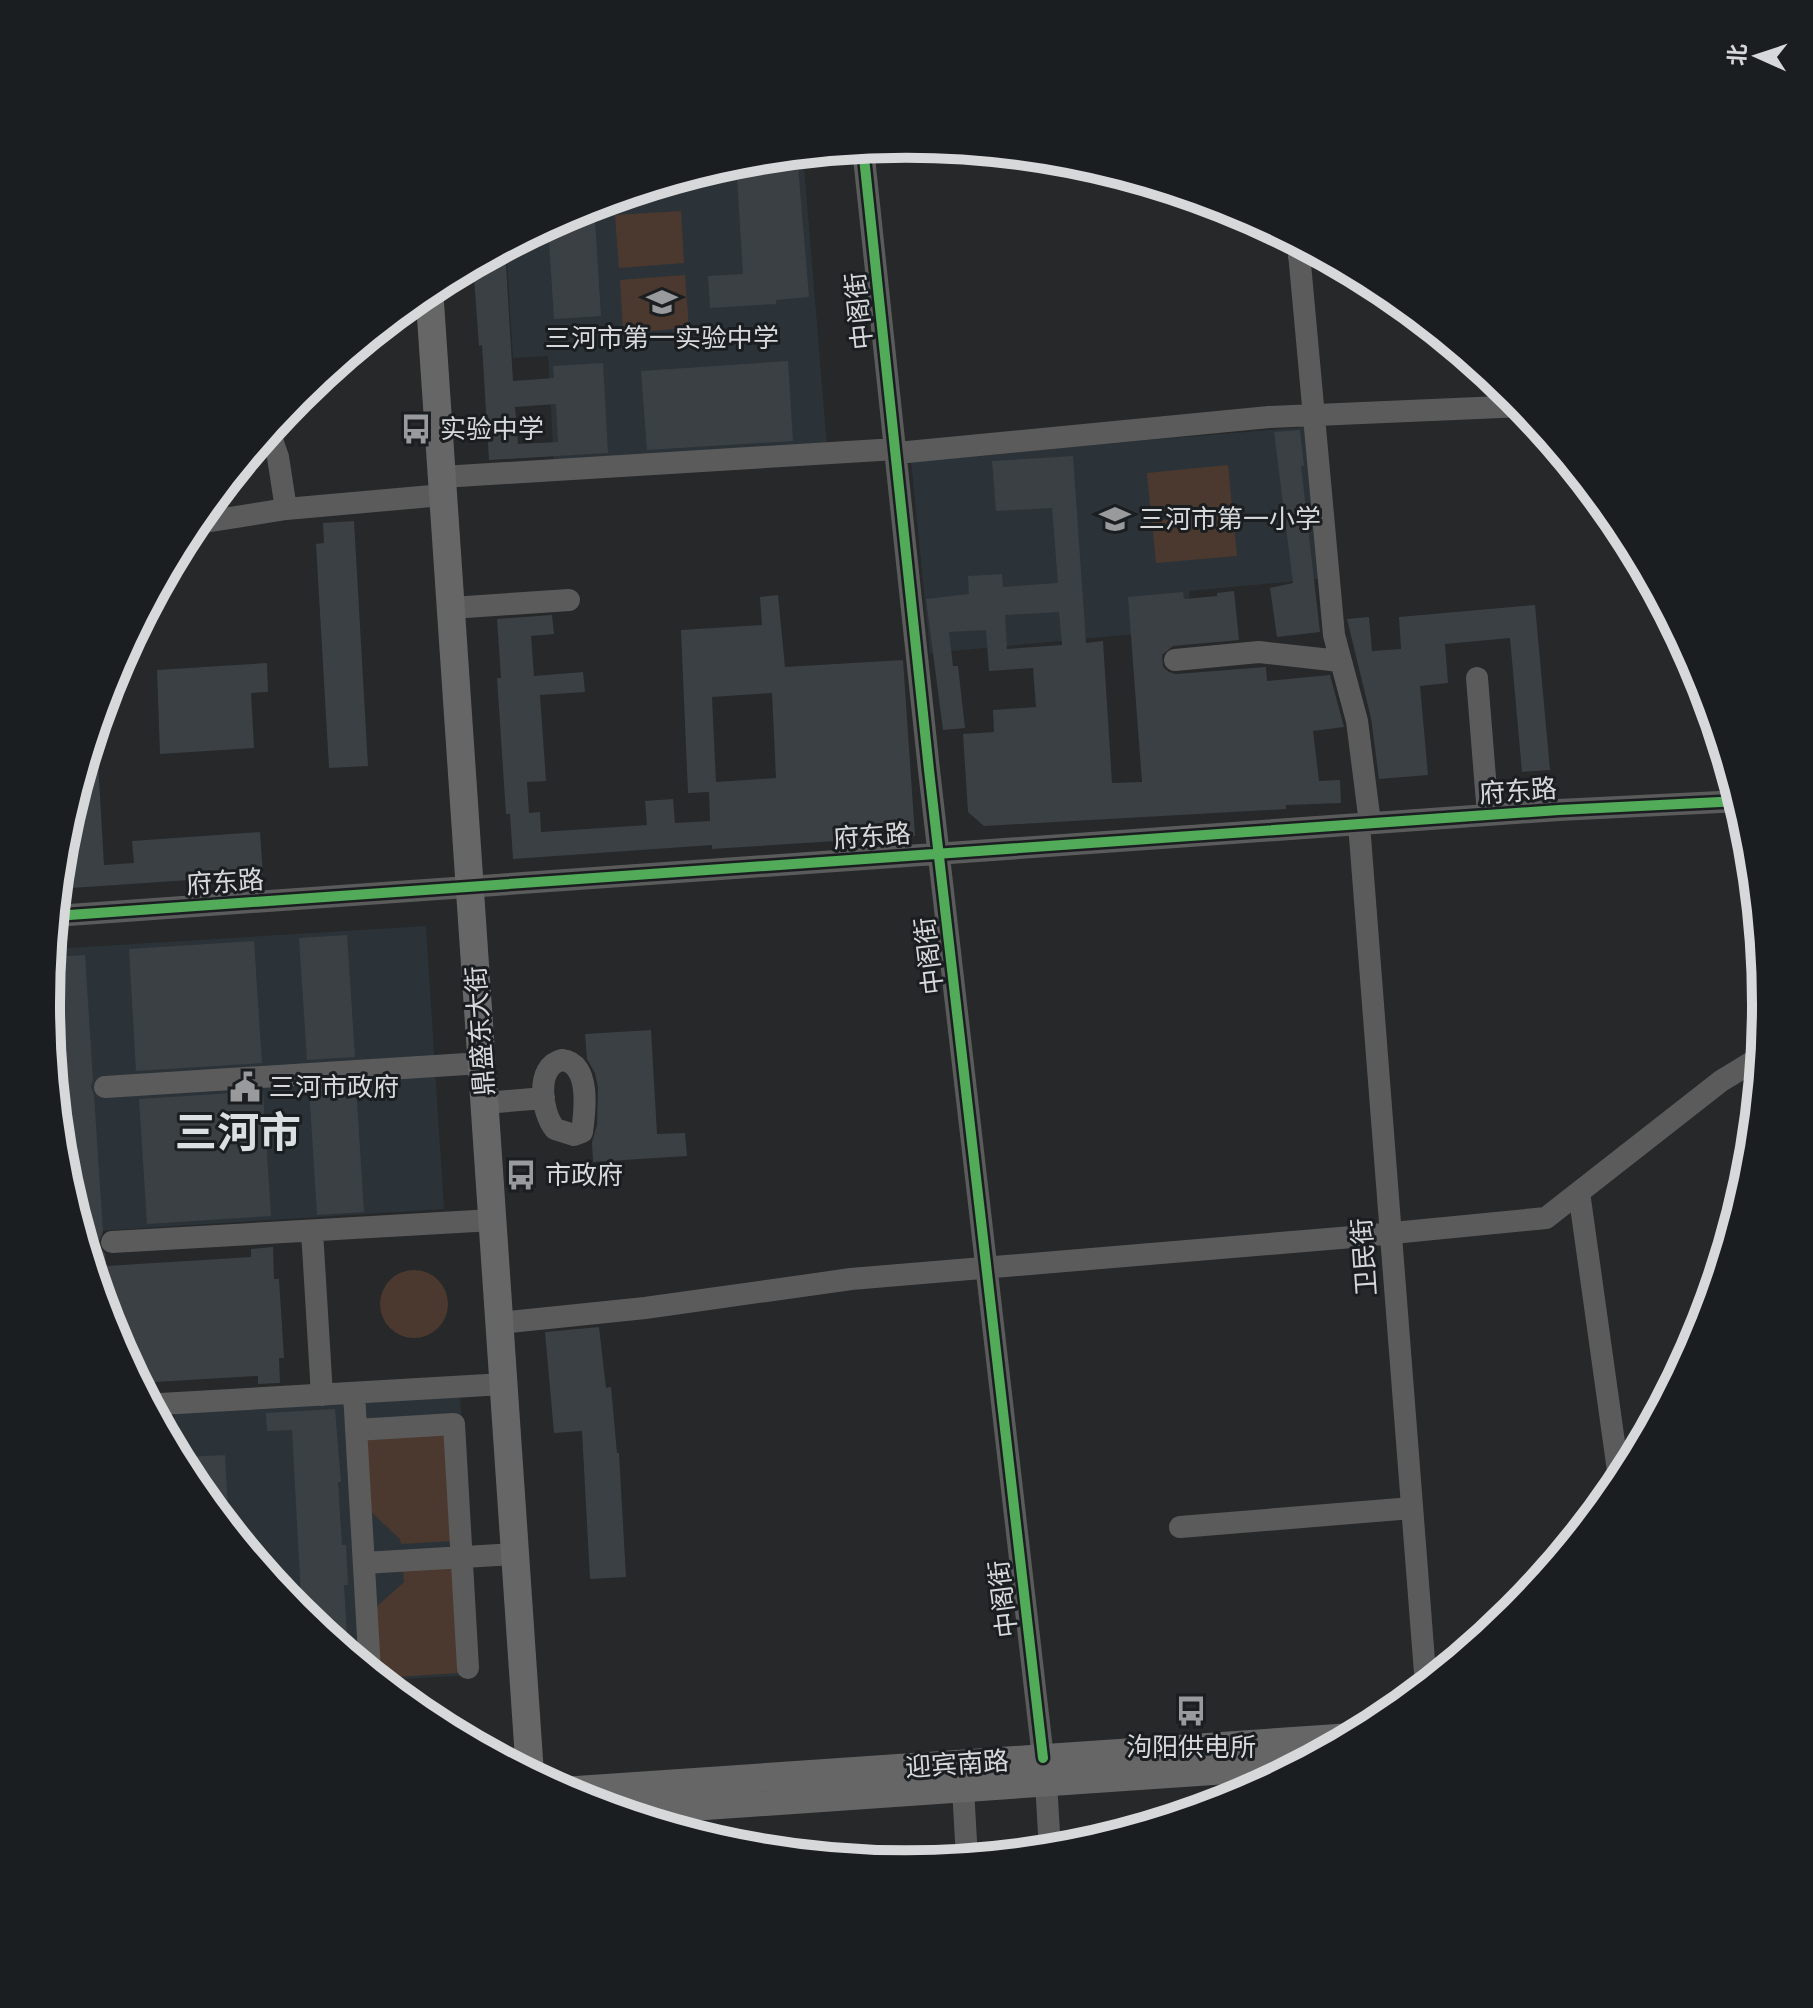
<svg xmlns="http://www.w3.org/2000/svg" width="1813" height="2008" viewBox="0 0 1813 2008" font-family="'Golos Text','Noto Sans SC',sans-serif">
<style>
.built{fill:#2b3338}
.green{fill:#4b392f}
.building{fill:#3b4044;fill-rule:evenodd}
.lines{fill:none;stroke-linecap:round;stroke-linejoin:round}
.minor{stroke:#5b5b5b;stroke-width:22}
.major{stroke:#676666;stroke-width:28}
.cycleway-casing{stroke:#1b1e21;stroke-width:15}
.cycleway{stroke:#51ab58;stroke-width:10}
.labels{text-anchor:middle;stroke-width:6;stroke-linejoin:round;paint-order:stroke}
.street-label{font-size:26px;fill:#d6d8d9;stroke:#1b1e21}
.poi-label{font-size:26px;fill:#d6d8d9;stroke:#1b1e21;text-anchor:start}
.town-label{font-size:42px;font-weight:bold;fill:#dadfe2;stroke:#1b1e21}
.rim{fill:none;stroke:#d6d8d9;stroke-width:10}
</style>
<rect width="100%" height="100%" fill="#262829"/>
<path class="built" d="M803,154L827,446L554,464L548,356L513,358L506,247L578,209L739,160Z
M1306,427L1319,579L1189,591L1191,629L930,653L911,460Z
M426,926L444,1209L81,1232L62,1171L46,1004L51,949Z
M460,1394L476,1675L381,1680L298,1612L191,1482L177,1455L174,1411Z"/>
<path class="green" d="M678,178L679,195L614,199V198Z
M681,211L684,263L619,268L615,215Z
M685,275L689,328L623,333L620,280Z
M1228,465L1232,507L1151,515L1147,473Z
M1233,514L1237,556L1156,563L1152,521Z
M380 1304a34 34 0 1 1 68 0a34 34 0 1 1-68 0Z
M446,1435L451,1541L401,1544L400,1539L369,1510L361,1440Z
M453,1567L459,1673L378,1678L373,1610L404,1582L403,1570Z"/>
<path class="building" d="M797,154L809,297L776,300V304L710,308L708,276L743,274L736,161Z
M594,204L601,316L554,319L548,225L578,209Z
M505,248L513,381L554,378L553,366L603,363L608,453L489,460L482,345L479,346L473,264ZM556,404L558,442L518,444L515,407Z
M788,361L793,441L647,450L641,371Z
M1300,430L1304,466H1301L1320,632L1277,637L1270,588L1293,583L1274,432Z
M1073,456L1086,643L1103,641L1112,783L1142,782L1128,597L1183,592L1184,599L1217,596V593L1234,591L1239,640L1173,646L1162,655L1163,667L1169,672L1176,674L1266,667L1267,681L1330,675L1344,727L1313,731L1319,781L1340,780L1341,803L1286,805V809L984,826L968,812L963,734L994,732L993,710L1036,707L1033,668L989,671L986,630L949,632L953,666H958L965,728L943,730L926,599L969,594L968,576L1002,574L1003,587L1058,583L1052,508L996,511L992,461ZM1059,612L1062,645L1007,649L1005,615Z
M354,521L368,766L329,768L316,544L324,543L323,523Z
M778,595L785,667L903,660L915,836L712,849V845L513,859L510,814H506L497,678H501L497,619L552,615L554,634L531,636L534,676L583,672L585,692L540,695L546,781L527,782L529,813L540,812L541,832L647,825L645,801L673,799L675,823L710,821L709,792L688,793L681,630L762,625L760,597ZM772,693L776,778L716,782L712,697Z
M1535,605L1550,770L1522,772L1510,638L1445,644L1448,683L1420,686L1428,775L1379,779L1371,718L1347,619L1369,617L1372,651L1401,649L1399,617Z
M267,663L268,692L251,693L254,748L160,754L157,670Z
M98,762L104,865L134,863L132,841L260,832L263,875L57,889L60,860L73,859L70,810L85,763Z
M347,935L355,1057L307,1060L299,938Z
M254,941L262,1063L136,1071L129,949Z
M85,955L93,1080L91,1087L94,1095L103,1232L98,1244L105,1254L106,1266L251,1257V1249L273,1247L274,1279H279L284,1358H279L280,1383L258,1384V1376L138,1383L111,1333L67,1188L53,957Z
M651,1030L657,1134L685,1133L687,1156L593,1162L592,1142L597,1125L598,1088L595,1073L587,1059L585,1034Z
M356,1085L364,1212L317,1215L309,1088Z
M263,1091L271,1216L147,1224L139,1099Z
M599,1327L606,1388L611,1387L617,1453H619L626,1577L590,1579L582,1431L554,1433L545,1332Z
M335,1409L341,1482H338L342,1545H346L348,1585H344L348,1653L302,1616L292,1430L267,1431L266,1413Z
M225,1455L229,1528L186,1473L185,1457Z"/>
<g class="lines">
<path class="minor" d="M863,148L929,770L1043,1758
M1298,242L1334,635L1357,721L1370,823
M1299,257L1321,254
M269,431L278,457L286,509L443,495
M897,453L1269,417L1524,406
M442,477L896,449
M192,524L286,509
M451,608L569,600
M1175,660L1259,652L1340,661
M1477,678L1488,815
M1359,824L1426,1686
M55,916L1559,810L1740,801
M562,1060C591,1063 585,1111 582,1132L574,1135L555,1129C541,1112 535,1066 562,1060Z
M105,1087L482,1063
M485,1103L544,1098
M1579,1192L1620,1485
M312,1231L322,1395
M112,1242L493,1220
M500,1323L645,1308L851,1279L1352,1237L1546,1218L1721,1081L1762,1056
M354,1393L370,1671
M160,1404L504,1384
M356,1430L454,1424L468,1668
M1180,1527L1412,1508
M364,1563L515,1554
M1046,1782L1050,1850
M963,1788L967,1859"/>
<path class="major" d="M429,288L530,1774
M562,1791L1352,1737
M619,1812L1299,1765"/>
<g class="cycleway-casing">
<path id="cycleway" d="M863,148L929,770L1043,1758
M55,916L1559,810L1740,801"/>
</g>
<use href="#cycleway" class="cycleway"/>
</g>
<defs>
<g id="school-bare" transform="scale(2.4)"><path d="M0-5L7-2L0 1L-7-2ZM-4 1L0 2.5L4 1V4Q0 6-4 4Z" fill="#989a9b" stroke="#1b1e21" stroke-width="2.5" paint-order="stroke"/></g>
<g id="bus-bare" transform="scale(2.4)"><path d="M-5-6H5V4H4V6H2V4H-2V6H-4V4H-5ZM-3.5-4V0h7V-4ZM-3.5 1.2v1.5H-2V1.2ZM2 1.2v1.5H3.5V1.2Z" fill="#989a9b" stroke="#1b1e21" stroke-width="2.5" paint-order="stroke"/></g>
<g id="civic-bare" transform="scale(2.4)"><path d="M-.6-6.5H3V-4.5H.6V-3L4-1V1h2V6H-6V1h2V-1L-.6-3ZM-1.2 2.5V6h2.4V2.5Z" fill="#989a9b" stroke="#1b1e21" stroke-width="2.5" paint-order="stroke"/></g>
</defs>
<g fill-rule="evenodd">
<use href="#school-bare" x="662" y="302"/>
<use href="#bus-bare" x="416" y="429"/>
<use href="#school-bare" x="1115" y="519"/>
<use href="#civic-bare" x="245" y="1087"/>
<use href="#bus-bare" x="521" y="1175"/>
<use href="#bus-bare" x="1191" y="1711"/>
</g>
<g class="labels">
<g class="street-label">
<text transform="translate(859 311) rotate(-96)" y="9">中阁街</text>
<text transform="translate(1518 791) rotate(-4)" y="9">府东路</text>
<text transform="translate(872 836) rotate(-4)" y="9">府东路</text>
<text transform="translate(225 882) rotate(-4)" y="9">府东路</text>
<text transform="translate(929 956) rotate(-97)" y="9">中阁街</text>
<text transform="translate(480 1031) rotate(-94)" y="9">鼎盛东大街</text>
<text transform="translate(1364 1257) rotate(-94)" y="9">卫民街</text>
<text transform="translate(1003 1599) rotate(-97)" y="9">中阁街</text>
<text transform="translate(957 1764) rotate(-4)" y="9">迎宾南路</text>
</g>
<g class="poi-label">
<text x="662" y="347" text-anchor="middle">三河市第一实验中学</text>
<text x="440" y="438">实验中学</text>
<text x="1139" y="528">三河市第一小学</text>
<text x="269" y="1096">三河市政府</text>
<text x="545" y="1184">市政府</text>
<text x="1191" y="1756" text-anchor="middle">泃阳供电所</text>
</g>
<g class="town-label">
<text x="238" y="1147">三河市</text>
</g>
</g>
<path d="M0 0H1813V2008H0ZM60 1004a846 846 0 1 1 1692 0a846 846 0 1 1-1692 0Z" fill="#1b1e21" fill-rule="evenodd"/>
<path class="rim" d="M60 1004a846 846 0 1 1 1692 0a846 846 0 1 1-1692 0Z"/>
<g transform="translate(1757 56) rotate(273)" stroke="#1b1e21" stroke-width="6" paint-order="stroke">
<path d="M0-6L14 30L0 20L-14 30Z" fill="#d6d8d9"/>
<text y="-12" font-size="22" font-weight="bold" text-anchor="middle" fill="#d6d8d9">北</text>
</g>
</svg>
